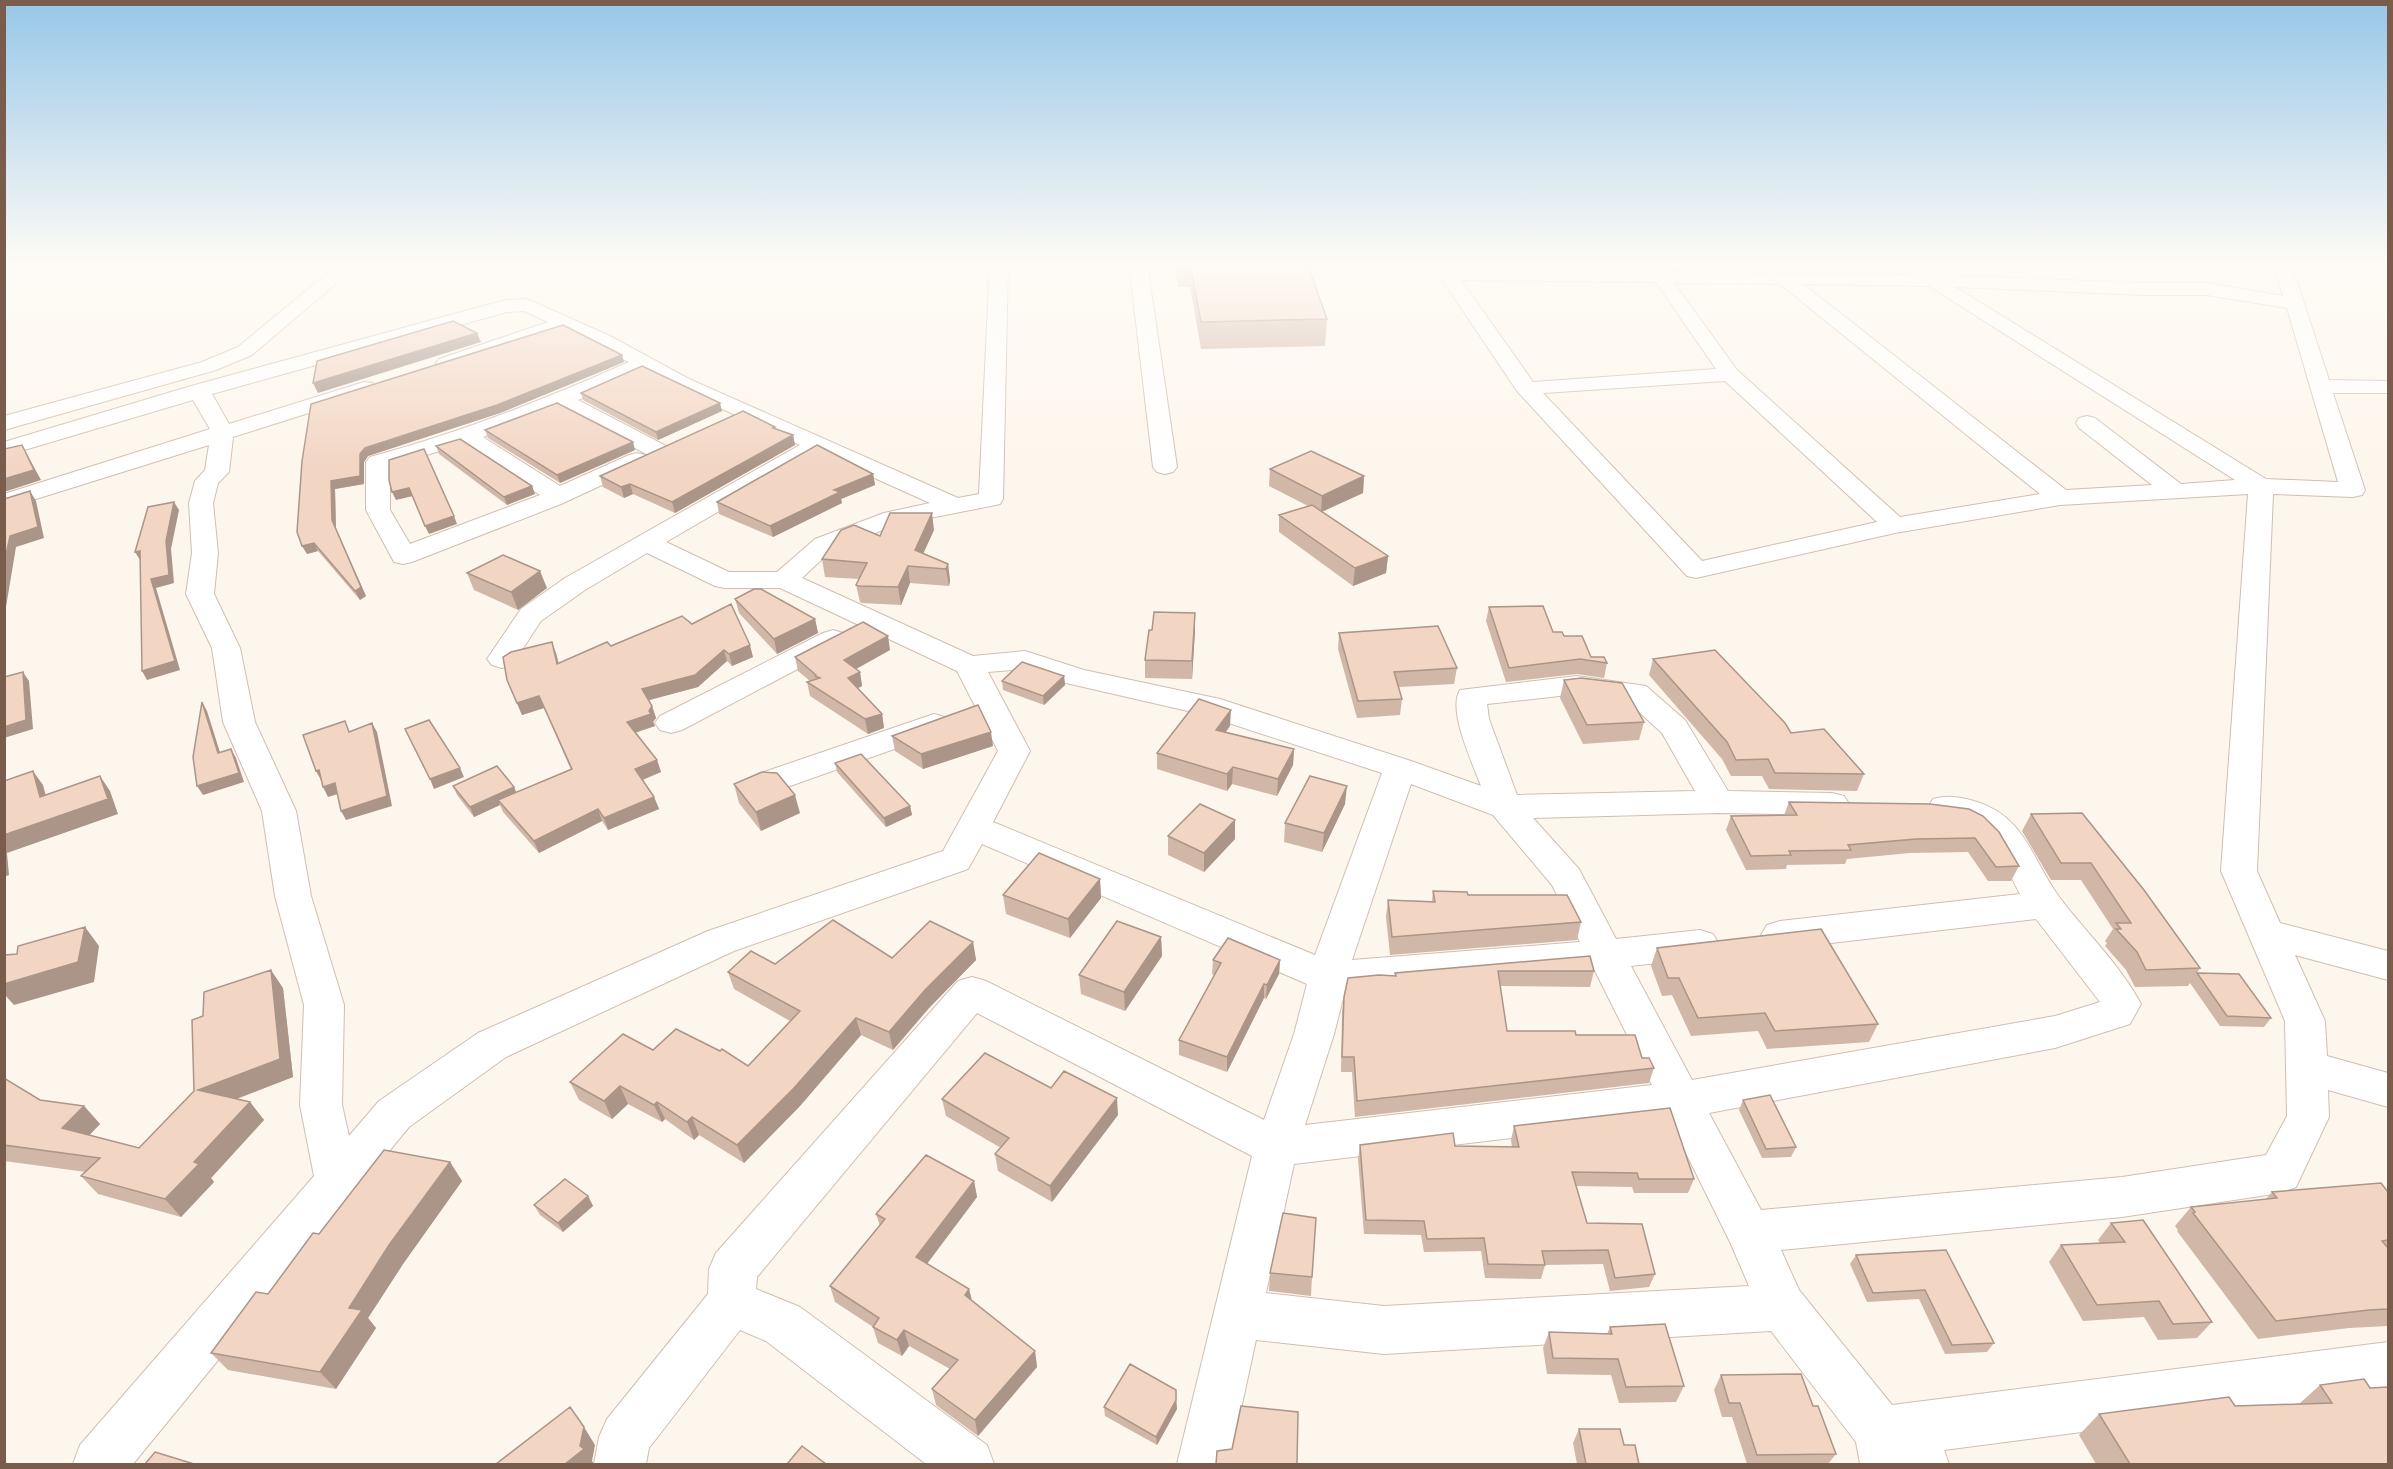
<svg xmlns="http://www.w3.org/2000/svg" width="2393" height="1469" viewBox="0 0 2393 1469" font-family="'Roboto Condensed',sans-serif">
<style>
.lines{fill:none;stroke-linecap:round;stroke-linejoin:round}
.minor-casing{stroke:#d1beb0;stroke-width:2}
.minor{fill:#fff;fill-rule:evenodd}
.wall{fill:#d1b7a8}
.shaded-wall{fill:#aa9588}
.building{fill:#f3d5c3;stroke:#aa9588;stroke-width:1.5}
</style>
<rect width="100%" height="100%" fill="#fdf6ec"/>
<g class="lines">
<g class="minor-casing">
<path id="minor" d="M340,263H360L252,355L216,370L4,430V416L202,362L238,347Z
M990,263H1008L1003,499L1000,504L991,506L899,524L833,549L802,578L973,656L1025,651L1084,670L1220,699L1411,761L1481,786C1473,764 1447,710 1460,690L1577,676L1646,686L1685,720L1728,791L1832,793L1844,796L1849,804L1844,812L1832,815L1718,813L1533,818L1579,869L1616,939L1700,930L1713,934L1719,944L1713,954L1700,958L1631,966L1692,1080L2055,1016L2100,1002L2036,919L1780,949L1767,945L1761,935L1767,925L1780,921L2020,894C2006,868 1995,834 1965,822C1955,818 1943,818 1933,815L1928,807L1933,799C1947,795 1959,797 1974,801C2026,816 2031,859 2060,898C2087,934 2119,963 2141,1004L2130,1024L2055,1048L1709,1113L1761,1210L2122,1177L2266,1155L2287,1116L2285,1021L2221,871L2248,494L2060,505L1895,533L1696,578L1687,576L1517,391L1431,263H1449L1453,269L1915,275L1902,263H1922L1937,275L2145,283H2207L2283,296L2273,263H2291L2329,380L2388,381V393H2333L2365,490L2362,495L2353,497L2273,494L2257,871L2280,923L2388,951V980L2295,955L2325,1021L2327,1056L2388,1073V1107L2328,1090L2329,1117L2296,1187L2280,1193L2122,1217L1781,1250L1799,1290L1892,1405L2388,1342V1392L1944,1450L1949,1464H1860L1856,1442L1771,1331L1384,1354L1256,1340L1229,1464H1177L1252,1156L977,1013L757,1277L756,1289L800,1307L987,1445L994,1464H926L766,1341L740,1330L649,1448L646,1464H594L599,1437L607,1419L708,1294L709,1269L716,1253L958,981L972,977L986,981L1264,1120L1294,1034L1307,984L982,844L968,869L734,951L506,1057L409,1127L133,1464H73L80,1445L314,1176L300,1105L304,1005L275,896L262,811L223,722L212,648L186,594L192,553L189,503L195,481L205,470L209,445L4,509V494L210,429L193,400L4,456V442L191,386L454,314L506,300L527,299L610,336L689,379L958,498L979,494ZM1461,280L1656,282L1716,369L1533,382ZM1674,283L1780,284L2040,494L1900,517L1737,370ZM1803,284L1929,286L2235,480L2181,484L2095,418L2087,416L2079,418L2076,423L2079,428L2152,485L2066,490ZM1955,287L2145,295H2207L2287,308L2338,482L2266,479ZM524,311L548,322L439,359L436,363L439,367L446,369L453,367L565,330L629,362C544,400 459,433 370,457L366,462V510L394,562L403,564L412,562L561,504L645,465L649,460L645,455L637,453L629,455L560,486L483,437L560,408L650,456L658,458L666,456L670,451L666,446L578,400L644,371L675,387L800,445L565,578L521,609L487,659L492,665L502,668L512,665L541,621L585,590L647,553L715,586L725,588H780L957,671L998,751L943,851L708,931L478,1033L379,1101L349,1136L342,1105L344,1005L311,896L296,811L255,722L240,648L214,594L218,553L213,503L218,483L229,472L233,437L372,393L375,388L372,383L364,382L229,424L212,394L507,312ZM1725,381L1877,522L1702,561L1543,393ZM463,444L540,495L410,544L390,510V466ZM819,453L930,503L884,513L815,539L777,572H729L666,542ZM1023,669L1066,683L1201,714L1382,773L1315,955L993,822L1030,751L988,672ZM1577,694L1626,700L1662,733L1695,791L1517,795L1489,719L1487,704ZM1411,784L1493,815L1552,885L1580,942L1352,960ZM1594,969L1652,1085L1305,1125L1334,1034L1345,991ZM1669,1119L1730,1242L1749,1286L1384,1306L1266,1293L1294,1164Z
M1129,263H1147L1177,467L1173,472L1165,474L1157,472L1153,467Z
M833,630L843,633L847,639L843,645L682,730L671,733L660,730L655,723L660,716L823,633Z
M934,714L945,717L950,724L945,731L776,791L764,788L760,780L764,772Z"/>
</g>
<use href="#minor" class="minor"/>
</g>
<path class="wall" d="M1042,263H1102V265L1042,267Z
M1174,263H1307L1327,319L1325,346L1201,349L1190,287H1178Z
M622,355L624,362L500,413L368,456L364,462V484L335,489L336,529L366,596L360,600L318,551L307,554L311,404Z
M581,393L722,411L658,440L583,400Z
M776,429L793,435L795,445L675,513L633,494L624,498L603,487L600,476Z
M485,430L635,450L560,483L488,438Z
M436,446L535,494L507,505L439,454Z
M1270,469L1364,476L1363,493L1322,512L1388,556L1386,573L1353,586L1279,532V515L1308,506L1269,486Z
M873,474L875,485L841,499L842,503L773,537L719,514L717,502Z
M934,530L923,554L948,564L950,581L949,586L910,583L901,605L862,603L860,602L856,585L859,579L825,577L822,559L880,536Z
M467,573L547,588L518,610L474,590Z
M735,599L815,619L818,633L777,654L739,613Z
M1489,607L1564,636L1591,657L1607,663L1604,678L1577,674L1506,682L1486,621Z
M1195,613V630L1192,679L1145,678V660Z
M692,624L753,657L732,666L727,661L698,687L648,700L652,706L656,718L653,722L655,726L635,733L657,760L661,772L643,780L654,797L659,809L608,830L602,821L539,853L503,812L500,805L474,817L457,795L453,786L514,787L516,792L571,770L544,708L522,715L507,680L556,653L559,663L611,646Z
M1339,633L1457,668L1454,684L1399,687L1402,699L1400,715L1357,718L1338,649Z
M890,650L856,669L860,672L862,686L858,688L882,714L884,728L868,734L810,696L807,682L810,681L798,671L795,657Z
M1653,659L1864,774L1857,791L1769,789L1762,776H1731L1722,759L1649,675Z
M1064,676L1065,685L1044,705L1003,690L1002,681Z
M1564,680L1644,722L1639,740L1583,744L1560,698Z
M1230,726L1226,732L1294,749L1293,765L1277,796L1232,784L1227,791L1157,769V753Z
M892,736L993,746L923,769L895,751Z
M835,763L910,806L912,815L886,827L837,772Z
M734,784L800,813L761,831L739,803Z
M1789,802L1930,804L2019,866L2011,881H1988L1968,852L1910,853L1847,859L1845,864L1787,865L1786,869L1746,870L1726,830L1731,816L1784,815Z
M1345,804L1322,852L1284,842L1285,823Z
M2082,813L2200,968L2197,973L2271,1018L2264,1027L2220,1026L2190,983L2188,986L2135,987L2126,970L2105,946L2107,943L2105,941L2113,929L2081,880H2051L2022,831L2031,814Z
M1235,820V839L1204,872L1168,855V836Z
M1100,879L1101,898L1070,938L1006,914L1003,895Z
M1433,891L1468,895L1581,922L1577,940L1390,955L1386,917L1388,900L1432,901Z
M1161,937L1162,956L1125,1011L1081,994L1079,975Z
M973,942L976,960L929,1008L893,1050L861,1035L800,1106L744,1163L699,1135L694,1140L665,1119L662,1122L628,1104L612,1119L579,1100L570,1082L653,1050L748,1066L790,1021L734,989L728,972L775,964L892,958Z
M1657,948L1878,1024L1869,1042L1767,1049L1758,1031L1691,1036L1672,995L1662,996L1651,966Z
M1590,956L1594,971L1590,987L1500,986L1507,1031L1576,1035L1642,1058L1654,1068L1649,1083L1355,1117L1352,1072H1341L1342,1012L1344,997L1395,976V973Z
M1213,960H1280L1279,974L1266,999L1264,998L1227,1072L1179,1055V1040L1214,975L1212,974Z
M283,988L293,1077L237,1099L250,1102L264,1120L211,1178L214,1182L181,1217L98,1194L81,1176L86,1172L4,1161V1078L40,1100L84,1106L100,1124L89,1135L139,1148L194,1091Z
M1051,1088L1118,1115L1052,1202L998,1171L995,1154L1001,1148L946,1116L942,1099Z
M1743,1100L1796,1147L1791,1157L1762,1158L1739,1110Z
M1514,1126L1694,1179L1688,1193H1634L1632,1187L1576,1186L1587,1223L1655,1274L1649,1287L1610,1291L1603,1264L1545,1265L1541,1279L1485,1278L1481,1251L1424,1252L1421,1235L1364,1234L1358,1159L1360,1145L1512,1147L1511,1140Z
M450,1162L462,1181L403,1264L368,1318L376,1328L336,1389L228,1370L211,1353L268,1294L319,1234Z
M974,1181L977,1197L927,1264L969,1289L972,1301L1035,1351L1037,1367L978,1436L936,1405L932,1389L950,1369L909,1346L902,1356L878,1343L873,1327L835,1302L830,1286L880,1226L876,1214Z
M2272,1192H2388V1326L2349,1328L2258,1339L2177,1231L2178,1230L2175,1226L2191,1207L2266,1199Z
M588,1196L593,1206L563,1232L540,1215L534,1205Z
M2111,1223L2212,1322L2197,1338L2158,1340L2144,1317L2083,1321L2049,1262L2061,1245L2100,1243L2098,1240Z
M1946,1250L1994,1343L1987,1352L1945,1354L1919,1299L1867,1302L1850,1264L1856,1255Z
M1270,1273L1312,1277L1311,1296L1269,1291Z
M1610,1327L1684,1386L1676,1402L1619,1403L1611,1375L1547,1374L1543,1348L1549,1332L1607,1334Z
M1721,1375L1813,1406L1836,1454L1828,1464H1747L1732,1417H1722L1714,1390Z
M2320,1385L2370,1388L2388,1464H2096L2079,1435L2099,1414L2235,1406L2299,1404Z
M1176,1390L1177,1409L1157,1445L1105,1416L1104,1407Z
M1579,1429L1624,1445L1639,1464H1577L1573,1443Z"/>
<path class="shaded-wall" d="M477,333L481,342L318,393L313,383Z
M622,355L624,362L500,413L368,456L364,462V484L335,489L336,529L366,596L360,600L355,591L332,520L331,481L360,454L365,448Z
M720,403L722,411L658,440L656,432Z
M793,435L795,445L675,513L672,502Z
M633,442L635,450L560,483L557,475Z
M22,445L41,480L4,492V479Z
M873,474L875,485L841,499L842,503L773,537L770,526L834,490Z
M1364,476L1363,493L1321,512L1322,496Z
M630,484L633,494L624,498L621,487Z
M532,486L535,494L507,505L504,497Z
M409,488L413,496L396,500L392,492Z
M30,491L36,501L44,538L16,547L6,607L4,608V564L10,536Z
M174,502L179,510L171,549L174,583L156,588L180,670L147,680L142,671L151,579L166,541Z
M932,513L934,530L917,567L915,550Z
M454,516L457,524L429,534L425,526Z
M314,543L318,551L307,554L302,546Z
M140,551V560L135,552Z
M1388,556L1386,573L1353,586L1355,568Z
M948,564L950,581L949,586L946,569Z
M908,566L910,583L901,605L898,587Z
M540,571L547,588L518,610L511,592Z
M1195,613V630L1192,679V661Z
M815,619L818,633L777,654L774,639Z
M888,636L890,650L847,674L844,660Z
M552,642L556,653L561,676L557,664Z
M750,645L753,657L732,666L729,654Z
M724,650L727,661L698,687L646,701L642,689Z
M23,672L29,681L33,729L4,738V727Z
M860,672L862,686L850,692L848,678Z
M1064,676L1065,685L1044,705L1043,696Z
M539,696L544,708L522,715L517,703Z
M202,702L207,711L223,762L218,753Z
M652,706L656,718L653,722L655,726L631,734L627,722L649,711Z
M1231,710L1230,726L1215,746L1216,730Z
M882,714L884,728L868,734L865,719Z
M372,723L377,732L392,806L346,820L341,811Z
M991,732L993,746L923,769L921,754Z
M231,749L236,758L244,782L203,795L197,786Z
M1294,749L1293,765L1277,796L1278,779Z
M657,760L661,772L639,781L635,769Z
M1233,767L1232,784L1227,791V774Z
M460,768L464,777L434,789L430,779Z
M319,770L324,779L321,780L316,771Z
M33,771L43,785L50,811L40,797Z
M100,776L110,791L118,814L7,853L9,875L4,877V835Z
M335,783L341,793L328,797L323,787Z
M1347,786L1345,804L1322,852L1324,833Z
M514,787L518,797L498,800L500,805L474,817L470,807Z
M795,795L800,813L761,831L756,812Z
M654,797L659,809L608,830L604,818Z
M910,806L912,815L886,827L884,818Z
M598,809L602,821L539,853L534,841Z
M1235,820V839L1204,872V853Z
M1100,879L1101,898L1070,938L1068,919Z
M85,927L99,946L94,982L14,1005L4,994V984Z
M1161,937L1162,956L1125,1011L1124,992Z
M973,942L976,960L929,1008L893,1050L889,1032L925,990Z
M1280,960L1279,974L1266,999L1267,985Z
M271,970L283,988L293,1077L212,1108L198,1090Z
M1264,984V998L1227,1072V1057Z
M856,1018L861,1035L800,1106L744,1163L737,1145Z
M620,1086L628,1104L612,1119L604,1101Z
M1117,1098L1118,1115L1052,1202L1050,1186Z
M250,1102L264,1120L211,1178L214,1182L181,1217L165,1199L194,1162Z
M657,1102L665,1119L662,1122L654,1105Z
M84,1106L100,1124L79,1146L62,1128Z
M692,1117L699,1135L694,1140L687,1122Z
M450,1162L462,1181L403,1264L368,1318L376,1328L336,1389L320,1372L349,1308L389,1245Z
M974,1181L977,1197L920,1273L916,1257Z
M588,1196L593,1206L563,1232L558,1223Z
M969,1289L973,1305L965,1295Z
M904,1330L909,1346L902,1356L897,1340Z
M1035,1351L1037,1367L978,1436L975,1420Z
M1176,1400L1177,1409L1157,1445L1156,1437Z
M584,1427L595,1445L592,1461L594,1464H565L580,1446Z"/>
<path class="building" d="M1190,263H1307L1327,319L1201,322Z
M453,321L477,333L313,383L317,361Z
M563,325L622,355L497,405L365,448L360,454V476L331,481L332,520L361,587L355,591L314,543L302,546L297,532L302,461L311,404Z
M642,366L720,403L656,432L581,393Z
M557,403L633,442L557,475L485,430Z
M743,411L775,427L773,428L793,435L672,502L630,484L621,487L600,476Z
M460,439L532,486L504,497L436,446Z
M22,445L34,470L4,479V449Z
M817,445L873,474L834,490L840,492L770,526L717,502Z
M424,449L454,516L425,526L409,488L392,492L389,480V460Z
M1311,451L1364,476L1322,496L1270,469Z
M30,491L38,527L10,536L4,564V499Z
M174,502L166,541L169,575L151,579L175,661L142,671L140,551L135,552L148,507Z
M1312,505L1388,556L1355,568L1279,515Z
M890,513H932L915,550L948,564L946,569L908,566L898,587L859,586L856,585L867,563L822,559L841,530L854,525L880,536Z
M503,555L540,571L511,592L467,573Z
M754,589H761L815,619L774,639L735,599Z
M731,604L750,645L729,654L724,650L695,675L642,689L652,706L649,711L651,714L627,722L657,760L635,769L654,797L604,818L598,809L534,841L498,800L572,769L539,696L517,703L507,680L503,657L511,652L552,642L557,664L607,642L611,646L682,616L692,624Z
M1543,606L1553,632H1562L1564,636H1582L1591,657H1604L1607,663L1580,659L1509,668L1489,607Z
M1154,612L1195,613L1192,661L1145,660L1149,630H1152Z
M863,622L888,636L844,660L860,672L848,678L882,714L865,719L807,682L820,678L815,676L816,675L795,657Z
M1438,626L1457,668L1394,672L1402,699L1358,701L1339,633Z
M1715,650L1785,723L1791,733L1824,729L1864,774L1775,773L1768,759L1736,760L1727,742L1653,659Z
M1022,662L1064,676L1043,696L1002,681Z
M23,672L26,720L4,727V677Z
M1581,678L1622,683L1644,722L1587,725L1564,680Z
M1199,699L1231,710L1216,730L1294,749L1278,779L1233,767L1227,774L1157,753Z
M202,702L218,753L231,749L239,773L197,786L193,757Z
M978,705L991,732L921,754L892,736Z
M429,720L460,768L430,779L405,729Z
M345,721L349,732L372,723L387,796L341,811L335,783L323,787L319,770L316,771L303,735Z
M861,754L910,806L884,818L835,763Z
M497,766L514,787L470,807L453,786Z
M33,771L40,797L100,776L108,799L4,835V781Z
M762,772L777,773L795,795L756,812L734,784Z
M1310,776L1347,786L1324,833L1285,823Z
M1789,802L1930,804L1969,809L1983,816L1999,832L2019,866L1996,867L1975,838L1916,839L1848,845L1851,850L1789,851L1791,855L1751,856L1731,816L1797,815Z
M1200,804L1235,820L1204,853L1168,836Z
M2082,813L2144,890L2200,968L2146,970L2137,952L2116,929H2121L2116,923H2131L2091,863H2061L2031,814Z
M1039,853L1100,879L1068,919L1003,895Z
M1433,891L1467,892L1468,895H1567L1581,922L1392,937L1388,900L1435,902Z
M833,920L892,958L930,921L973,942L925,990L889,1032L856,1018L794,1088L737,1145L692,1117L687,1122L657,1102L654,1105L620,1086L604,1101L570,1082L623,1034L653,1050L676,1029L720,1051L722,1049L748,1066L800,1011L728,972L751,951L775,964Z
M1117,921L1161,937L1124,992L1079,975Z
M85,927L78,962L4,984V958L5,955L17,954L18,946Z
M1821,929L1878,1024L1775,1031L1765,1013L1698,1018L1679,978H1668L1657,948Z
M1228,938L1280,960L1267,985L1264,984L1227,1057L1179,1040L1221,963L1213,960Z
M1590,956L1594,971H1498L1507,1031H1575L1576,1035H1635L1642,1058H1649L1654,1068L1357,1101L1354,1057H1342L1344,997L1348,978L1379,975L1396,976L1395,973Z
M271,970L280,1059L198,1090L250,1102L194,1162L199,1164L165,1199L81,1176L100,1158L4,1145V1078L40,1100L84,1106L62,1128L139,1148L194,1091L192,1020L203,1016L204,992Z
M2197,973L2239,974L2271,1018L2227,1016Z
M985,1053L1051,1088L1064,1071L1117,1098L1050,1186L995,1154L1009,1138L942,1099Z
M1770,1095L1796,1147L1766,1149L1743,1100Z
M1670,1108L1694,1179H1639L1637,1173L1572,1172L1587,1223L1642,1224L1655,1274L1615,1278L1608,1250L1542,1251L1545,1265L1488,1264L1484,1238L1427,1239L1424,1221L1366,1220L1360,1145L1453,1133L1455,1146L1519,1147L1514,1126Z
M384,1150L450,1162L389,1245L349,1308L362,1310L320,1372L211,1353L256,1292L268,1294L313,1233L319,1234Z
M926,1155L974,1181L916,1257L969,1289L965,1295L1035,1351L975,1420L932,1389L958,1360L904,1330L897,1340L873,1327L879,1318L830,1286L885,1219L876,1214Z
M565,1179L588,1196L558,1223L534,1205Z
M2381,1183L2388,1192V1240L2382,1241L2388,1248V1309L2369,1310L2276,1321L2193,1213L2195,1212L2191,1207L2277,1198L2272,1192Z
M1283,1213L1316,1218L1312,1277L1270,1273Z
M2143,1220L2212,1322L2173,1324L2159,1301L2097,1305L2061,1245L2125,1242L2111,1223Z
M1946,1250L1994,1343L1952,1345L1925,1290L1873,1293L1856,1255Z
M1665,1324L1684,1386L1626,1387L1618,1359L1553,1358L1549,1332L1612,1334L1610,1327Z
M1130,1364L1176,1390V1400L1156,1437L1104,1407Z
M1801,1374L1813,1406H1818L1836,1454L1757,1455L1740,1403H1729L1721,1375Z
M2364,1379L2370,1388L2388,1387V1464H2130L2099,1414L2229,1397L2235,1406L2332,1403L2320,1385Z
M1241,1406L1298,1412L1297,1464H1216L1217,1451L1232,1449Z
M570,1407L584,1427L580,1446L584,1449L565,1464H496Z
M1579,1429H1620L1624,1445H1635L1639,1464H1586Z
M802,1446L826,1464H787Z
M155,1452L194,1464H145Z"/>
<linearGradient id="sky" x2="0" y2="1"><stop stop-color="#97c7e8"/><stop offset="0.56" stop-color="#fefbf6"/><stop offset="1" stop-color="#fefbf6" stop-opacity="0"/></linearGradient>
<rect width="2393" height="469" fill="url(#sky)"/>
<rect width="2393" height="1469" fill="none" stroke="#7a5c4d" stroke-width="12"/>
</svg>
